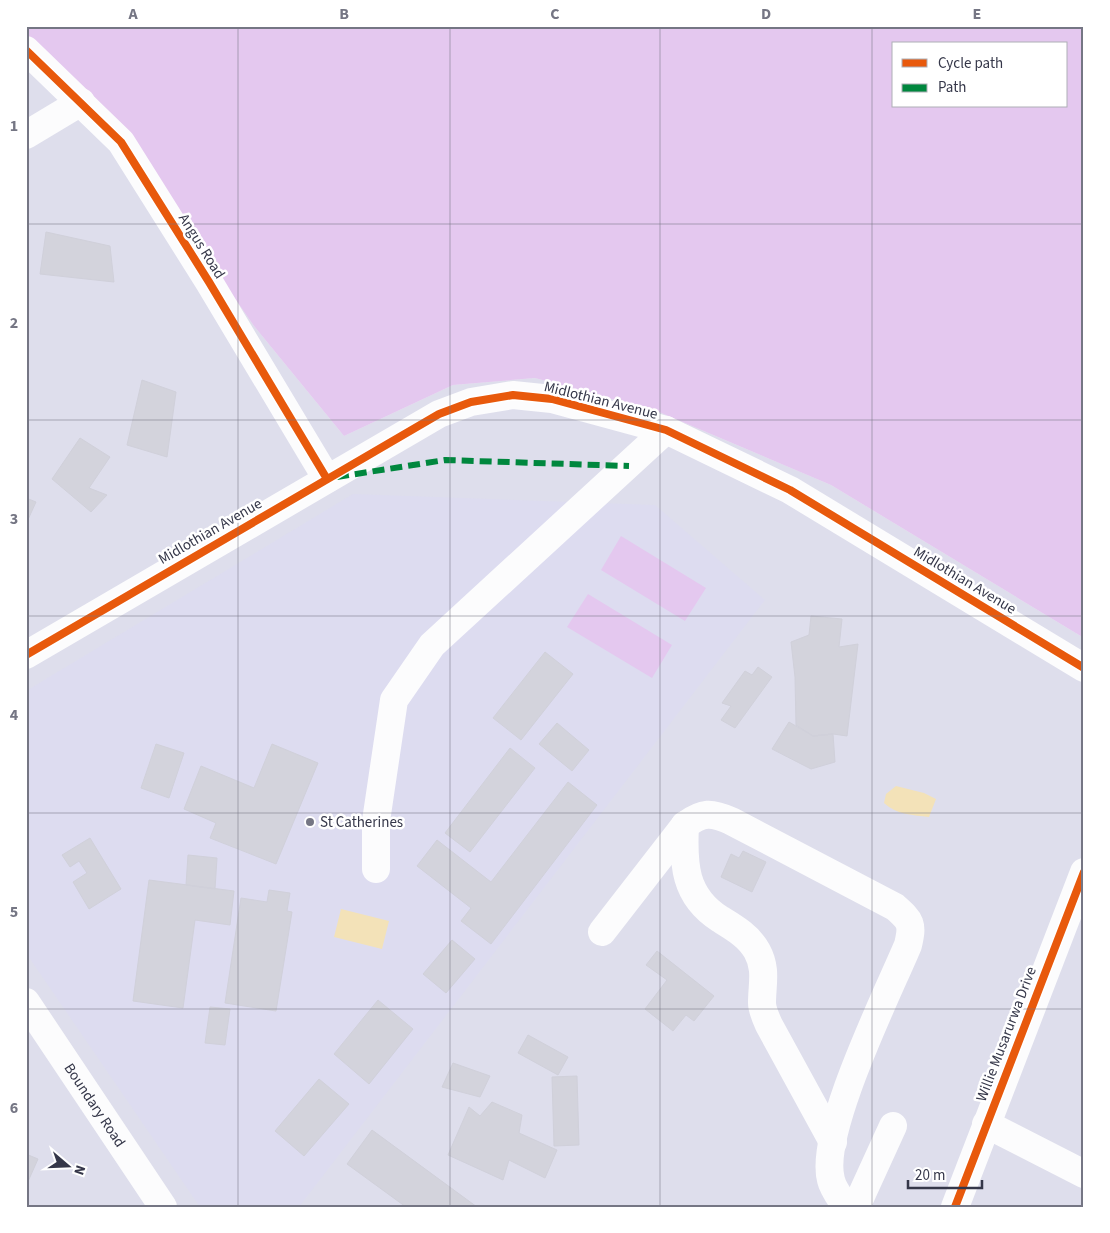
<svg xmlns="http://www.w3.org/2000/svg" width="1110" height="1233" viewBox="0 0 1110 1233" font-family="'Source Sans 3',sans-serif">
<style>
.residential{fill:#dedeec}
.education{fill:#dddcf0}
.green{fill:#e4c8ef;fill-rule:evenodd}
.water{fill:#f3e2b8}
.building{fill:#d3d3dc;stroke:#d0d0da}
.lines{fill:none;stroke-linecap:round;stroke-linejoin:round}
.minor{stroke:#fcfcfd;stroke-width:28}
.quiet{stroke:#00873e;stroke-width:6;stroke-dasharray:12 6;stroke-linecap:butt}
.cycleway-casing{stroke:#fff;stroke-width:11}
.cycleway{stroke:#e8590c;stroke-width:8}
.grid{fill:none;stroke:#757684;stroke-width:1;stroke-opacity:0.55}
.poi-dot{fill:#757684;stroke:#fff;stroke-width:2}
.labels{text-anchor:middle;stroke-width:5;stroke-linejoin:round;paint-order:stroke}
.street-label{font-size:15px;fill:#353749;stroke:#fff}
.poi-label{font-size:15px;fill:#353749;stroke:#fff;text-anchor:start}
.neatline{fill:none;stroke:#757684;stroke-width:2}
.grid-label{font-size:16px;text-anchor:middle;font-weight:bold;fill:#757684}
</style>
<rect width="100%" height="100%" fill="#ebeaf2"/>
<path class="residential" d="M26,39L125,140L254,326L344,436L453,385L535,378L659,412L831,485L1084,638V1207H26Z"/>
<path class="education" d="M353,494L655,505L765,600L299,1207H200L26,953V691Z"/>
<path class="green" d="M26,26H1084V638L831,485L659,412L535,378L453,385L344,436L254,326L125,140L26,39ZM894,44H1066V106H894Z
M621,536L706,588L685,621L601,570Z
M588,594L672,645L652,678L567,627Z"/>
<path class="water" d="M896,786L924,793L936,799L929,817C913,815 897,815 884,803L886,794Z
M341,909L389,921L382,949L334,937Z"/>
<path class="building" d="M46,232L110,246L114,282L40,274Z
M142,380L176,392L167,457L127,445Z
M80,438L110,457L89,488L107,495L91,512L52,479Z
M26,498L36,502L26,524Z
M811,616L842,619L839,647L858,644L847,736L833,734L813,736L796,725L795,677L791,642L809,635Z
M545,652L573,674L521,740L493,718Z
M758,667L772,677L735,728L721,720L731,706L722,703L745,671L752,675Z
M789,722L813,736L833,734L835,762L811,769L772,749Z
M557,723L589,750L572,771L539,744Z
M156,744L184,753L169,798L141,788Z
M272,744L318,763L276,864L210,838L216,823L184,809L201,766L254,788Z
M510,748L535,768L470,852L445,833Z
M568,782L597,805L491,944L461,921L471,908L417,866L437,840L491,882Z
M90,838L121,889L89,909L73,882L87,873L79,861L70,867L62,855Z
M743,851L766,862L752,892L721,877L731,854L739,858Z
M188,855L217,858L215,889L186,885Z
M149,880L234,891L230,925L195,920L183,1008L133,1001Z
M269,890L290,893L287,911L292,912L276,1011L225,1003L241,898L267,902Z
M452,940L475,959L446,993L423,974Z
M657,951L714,996L694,1021L686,1015L673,1031L645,1009L667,980L646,965Z
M378,1000L413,1029L369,1084L334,1054Z
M210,1007L230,1009L225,1045L205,1043Z
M528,1035L568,1057L558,1075L518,1053Z
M453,1063L490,1076L480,1097L442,1087Z
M577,1076L579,1145L554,1146L552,1077Z
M319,1079L349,1104L304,1156L275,1131Z
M492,1102L522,1115L519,1133L557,1150L545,1178L509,1160L503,1180L448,1155L469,1107L480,1116Z
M372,1130L477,1207H406L347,1164Z
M26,1154L38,1159L26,1186Z"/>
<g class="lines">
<g class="minor">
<path d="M26,50L121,142L209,282L327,479"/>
<path d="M26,135L81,102"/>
<path d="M26,655L439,414L471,402L513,395L552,399L666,430L790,490L1084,668"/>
<path d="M685,825C683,864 684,896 720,919C733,927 749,936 757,951C767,969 762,984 762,1003C762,1010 766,1018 769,1025L833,1142"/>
<path d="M376,869V821L394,700L432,645L666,430"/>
<path d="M602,932L685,825C703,812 711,812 731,821L895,907C911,921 913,924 908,945C888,993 818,1133 831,1180C833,1189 841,1199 846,1207"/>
<path id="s1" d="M26,1002L163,1207"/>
<path d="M986,1124L1084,1174"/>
<path d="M856,1207L893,1126"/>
<path d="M955,1207L1084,872"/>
</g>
<path class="quiet" d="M337,477L445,460L629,466"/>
<g class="cycleway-casing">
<path id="cycleway" d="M26,50L121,142L209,282L327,479
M26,655L439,414L471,402L513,395L552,399L666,430L790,490L1084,668
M955,1207L1084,872"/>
</g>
<use href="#cycleway" class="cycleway"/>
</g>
<path class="grid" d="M238,26V1207M450,26V1207M660,26V1207M872,26V1207M26,224H1084M26,420H1084M26,616H1084M26,813H1084M26,1009H1084"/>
<circle class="poi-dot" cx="310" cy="822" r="5"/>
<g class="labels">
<g class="street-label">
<text transform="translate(202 246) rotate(58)" y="5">Angus Road</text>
<text transform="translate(601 400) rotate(14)" y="5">Midlothian Avenue</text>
<text transform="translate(210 531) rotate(-30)" y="5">Midlothian Avenue</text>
<text transform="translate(965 580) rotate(31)" y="5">Midlothian Avenue</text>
<text transform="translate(1006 1034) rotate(-69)" y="5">Willie Musarurwa Drive</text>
<text dy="5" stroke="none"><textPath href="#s1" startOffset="124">Boundary Road</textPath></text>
</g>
<g class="poi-label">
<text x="320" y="827">St Catherines</text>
</g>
</g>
<rect width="1110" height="1233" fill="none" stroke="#ffffff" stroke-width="55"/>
<rect x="892" y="42" width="175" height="65" fill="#ffffff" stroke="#aeafb6"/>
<rect x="902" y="59" width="25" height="8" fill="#e8590c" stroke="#aeafb6"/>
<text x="938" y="68" font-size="15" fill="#353749">Cycle path</text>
<rect x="902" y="84" width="25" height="8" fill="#00873e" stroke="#aeafb6"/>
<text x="938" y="92" font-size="15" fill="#353749">Path</text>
<g transform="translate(68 1166) rotate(109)" stroke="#ffffff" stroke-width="4" paint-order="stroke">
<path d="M0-4L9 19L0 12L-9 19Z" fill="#353749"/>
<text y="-8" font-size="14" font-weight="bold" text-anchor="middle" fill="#353749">N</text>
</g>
<path d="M908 1180v8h74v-8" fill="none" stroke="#353749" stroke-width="2.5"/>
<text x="915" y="1180" font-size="15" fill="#353749" stroke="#ffffff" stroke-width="4" paint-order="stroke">20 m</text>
<rect x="28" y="28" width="1054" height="1178" class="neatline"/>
<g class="grid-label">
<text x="133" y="19">A</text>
<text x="344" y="19">B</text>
<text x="555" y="19">C</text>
<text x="766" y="19">D</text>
<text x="977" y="19">E</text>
<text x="14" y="131">1</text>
<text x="14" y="328">2</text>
<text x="14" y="524">3</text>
<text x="14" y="720">4</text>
<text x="14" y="917">5</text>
<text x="14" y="1113">6</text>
</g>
</svg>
